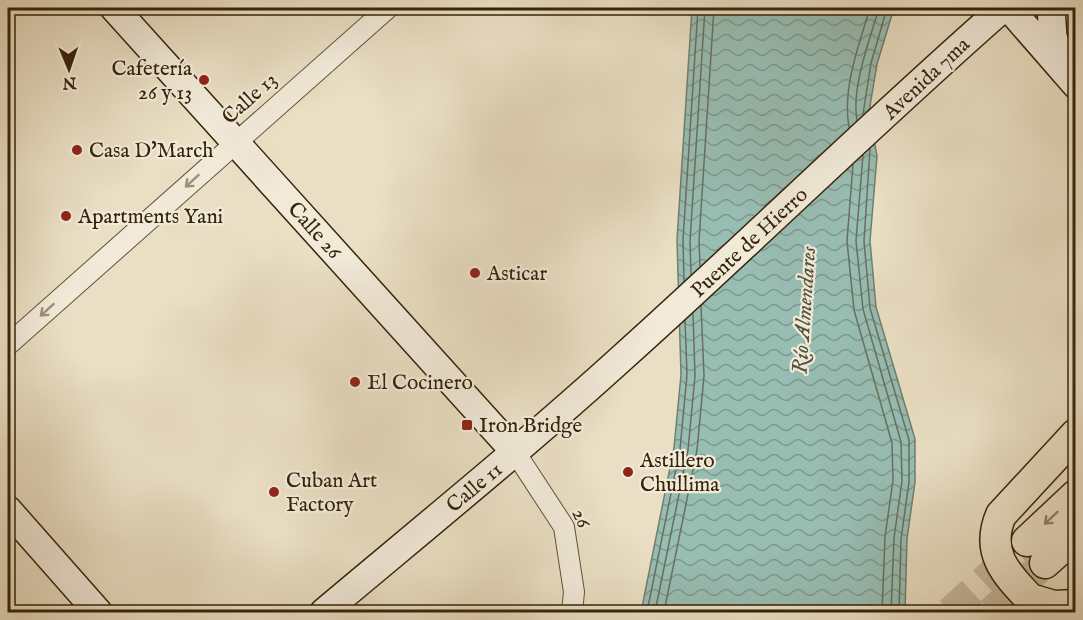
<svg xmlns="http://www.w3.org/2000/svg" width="1083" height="620" viewBox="0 0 1083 620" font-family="'IM FELL English',serif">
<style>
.water{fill:url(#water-waves);stroke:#717f6f;stroke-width:1.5}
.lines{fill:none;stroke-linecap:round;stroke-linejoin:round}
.shore{stroke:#67705e;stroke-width:1.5}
.primary-tunnel{stroke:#c6b99f;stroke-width:30;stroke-dasharray:30 15;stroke-linecap:butt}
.street-casing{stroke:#635238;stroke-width:22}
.secondary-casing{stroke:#362309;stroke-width:30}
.primary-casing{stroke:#362309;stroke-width:33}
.street{stroke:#f1ead9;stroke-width:20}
.secondary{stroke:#f1ead9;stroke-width:27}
.primary{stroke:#eadfc4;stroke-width:30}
.oneway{stroke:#9d907b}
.oneway2{stroke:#908166}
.poi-dot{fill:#8f2418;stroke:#f1ead9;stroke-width:2}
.labels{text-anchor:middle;stroke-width:4.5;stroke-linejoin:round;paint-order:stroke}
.poi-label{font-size:21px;fill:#362309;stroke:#f1ead9;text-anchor:start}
.street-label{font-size:21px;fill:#362309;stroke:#f1ead9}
.water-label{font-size:22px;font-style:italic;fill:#53513c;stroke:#f1ead9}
</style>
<defs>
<pattern id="water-waves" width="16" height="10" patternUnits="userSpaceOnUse" patternTransform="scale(1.5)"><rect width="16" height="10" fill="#98bdb3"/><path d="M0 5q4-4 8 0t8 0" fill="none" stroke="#7d9990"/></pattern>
</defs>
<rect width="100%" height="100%" fill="#eadfc4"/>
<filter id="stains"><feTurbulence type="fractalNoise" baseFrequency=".00333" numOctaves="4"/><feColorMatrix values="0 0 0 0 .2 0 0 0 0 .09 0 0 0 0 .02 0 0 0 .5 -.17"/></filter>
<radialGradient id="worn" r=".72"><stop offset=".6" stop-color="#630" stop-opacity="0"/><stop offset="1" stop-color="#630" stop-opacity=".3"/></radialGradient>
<path class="water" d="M692,8H894L877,64L869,112L877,156L870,241L876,307L915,439V482L907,539L905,612H641L674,448L681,375L677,240Z"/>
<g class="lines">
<path class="shore" d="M863,114L871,63L887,8
M857,120C851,88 870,39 879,8
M849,127C842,88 859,45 870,8
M870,149L864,241L870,308L909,440V482L901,539L899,612
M863,155L856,241L863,309L901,442L902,481L894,538L891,612
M853,164L847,241L854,310L892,443L893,480L885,537L882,612
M700,266L699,241L714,8
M691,274L690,241L705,8
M684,281L683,240L698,8
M647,612L680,449L687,375L685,320
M655,612L688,450L695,376L693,314
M664,612L697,450L704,376L701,306"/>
<path class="primary-tunnel" d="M950,612L1027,541
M991,612L1045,563"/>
<g class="street-casing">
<path id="street" d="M8,345L388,8
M515,452L564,527L574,592L572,612"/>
</g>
<g class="secondary-casing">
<path id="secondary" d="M114,8L515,452
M1009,8L1076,85
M1051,8L1053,37L1063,63
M8,510L98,612
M324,612C424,528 526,445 623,357C751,242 874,121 1003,8"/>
</g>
<g class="primary-casing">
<path id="primary" d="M1027,541L1076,495
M1045,563L1076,535
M1030,599L1054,606L1076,605
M1042,612C1015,581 982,559 1001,515L1076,434"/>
</g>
<use href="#street" class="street"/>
<use href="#secondary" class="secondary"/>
<use href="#primary" class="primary"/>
</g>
<defs><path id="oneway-shaft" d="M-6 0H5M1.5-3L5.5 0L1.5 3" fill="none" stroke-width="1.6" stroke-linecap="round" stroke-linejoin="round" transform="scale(1.5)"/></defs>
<g class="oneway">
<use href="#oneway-shaft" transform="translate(192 181) rotate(138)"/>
<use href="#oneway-shaft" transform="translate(47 310) rotate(138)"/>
</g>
<use class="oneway2" href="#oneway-shaft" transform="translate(1051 518) rotate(137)"/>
<g class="poi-dot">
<circle cx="204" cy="80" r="6"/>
<circle cx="77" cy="150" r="6"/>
<circle cx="66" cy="216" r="6"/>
<circle cx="475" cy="273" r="6"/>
<circle cx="355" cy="382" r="6"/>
<rect x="461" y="419" width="12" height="12" rx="3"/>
<circle cx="628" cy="472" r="6"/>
<circle cx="274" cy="492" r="6"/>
</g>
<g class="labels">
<g class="poi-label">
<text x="192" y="75" text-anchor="end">Cafetería<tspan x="192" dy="24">26 y 13</tspan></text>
<text x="89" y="157">Casa D'March</text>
<text x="78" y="223">Apartments Yani</text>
<text x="487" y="280">Asticar</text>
<text x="367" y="389">El Cocinero</text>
<text x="479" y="432">Iron Bridge</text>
<text x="640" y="467">Astillero<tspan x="640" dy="24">Chullima</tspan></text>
<text x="286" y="487">Cuban Art<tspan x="286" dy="24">Factory</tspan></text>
</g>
<g class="street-label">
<text transform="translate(926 78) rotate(-43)" y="7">Avenida 7ma</text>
<text transform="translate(249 98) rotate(-42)" y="7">Calle 13</text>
<text transform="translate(315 230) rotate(48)" y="7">Calle 26</text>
<text transform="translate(749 242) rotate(-43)" y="7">Puente de Hierro</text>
<text transform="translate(474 487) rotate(-40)" y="7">Calle 11</text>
<text transform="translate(582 518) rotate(68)" y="7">26</text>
</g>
<g class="water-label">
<text transform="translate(803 310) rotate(-86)" y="8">Río Almendares</text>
</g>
</g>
<rect width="1083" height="620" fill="none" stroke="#eadfc4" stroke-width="30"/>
<rect x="9" y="9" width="1065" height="602" fill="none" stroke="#362309" stroke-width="3"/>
<rect x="15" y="15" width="1053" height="590" fill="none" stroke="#362309" stroke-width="1.5"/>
<g transform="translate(69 69) rotate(178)" stroke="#f1ead9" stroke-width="4.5" paint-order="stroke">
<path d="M0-4.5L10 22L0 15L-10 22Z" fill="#362309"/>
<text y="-9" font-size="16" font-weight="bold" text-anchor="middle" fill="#362309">N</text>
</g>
<rect width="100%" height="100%" filter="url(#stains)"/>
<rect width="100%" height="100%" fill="url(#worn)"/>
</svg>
